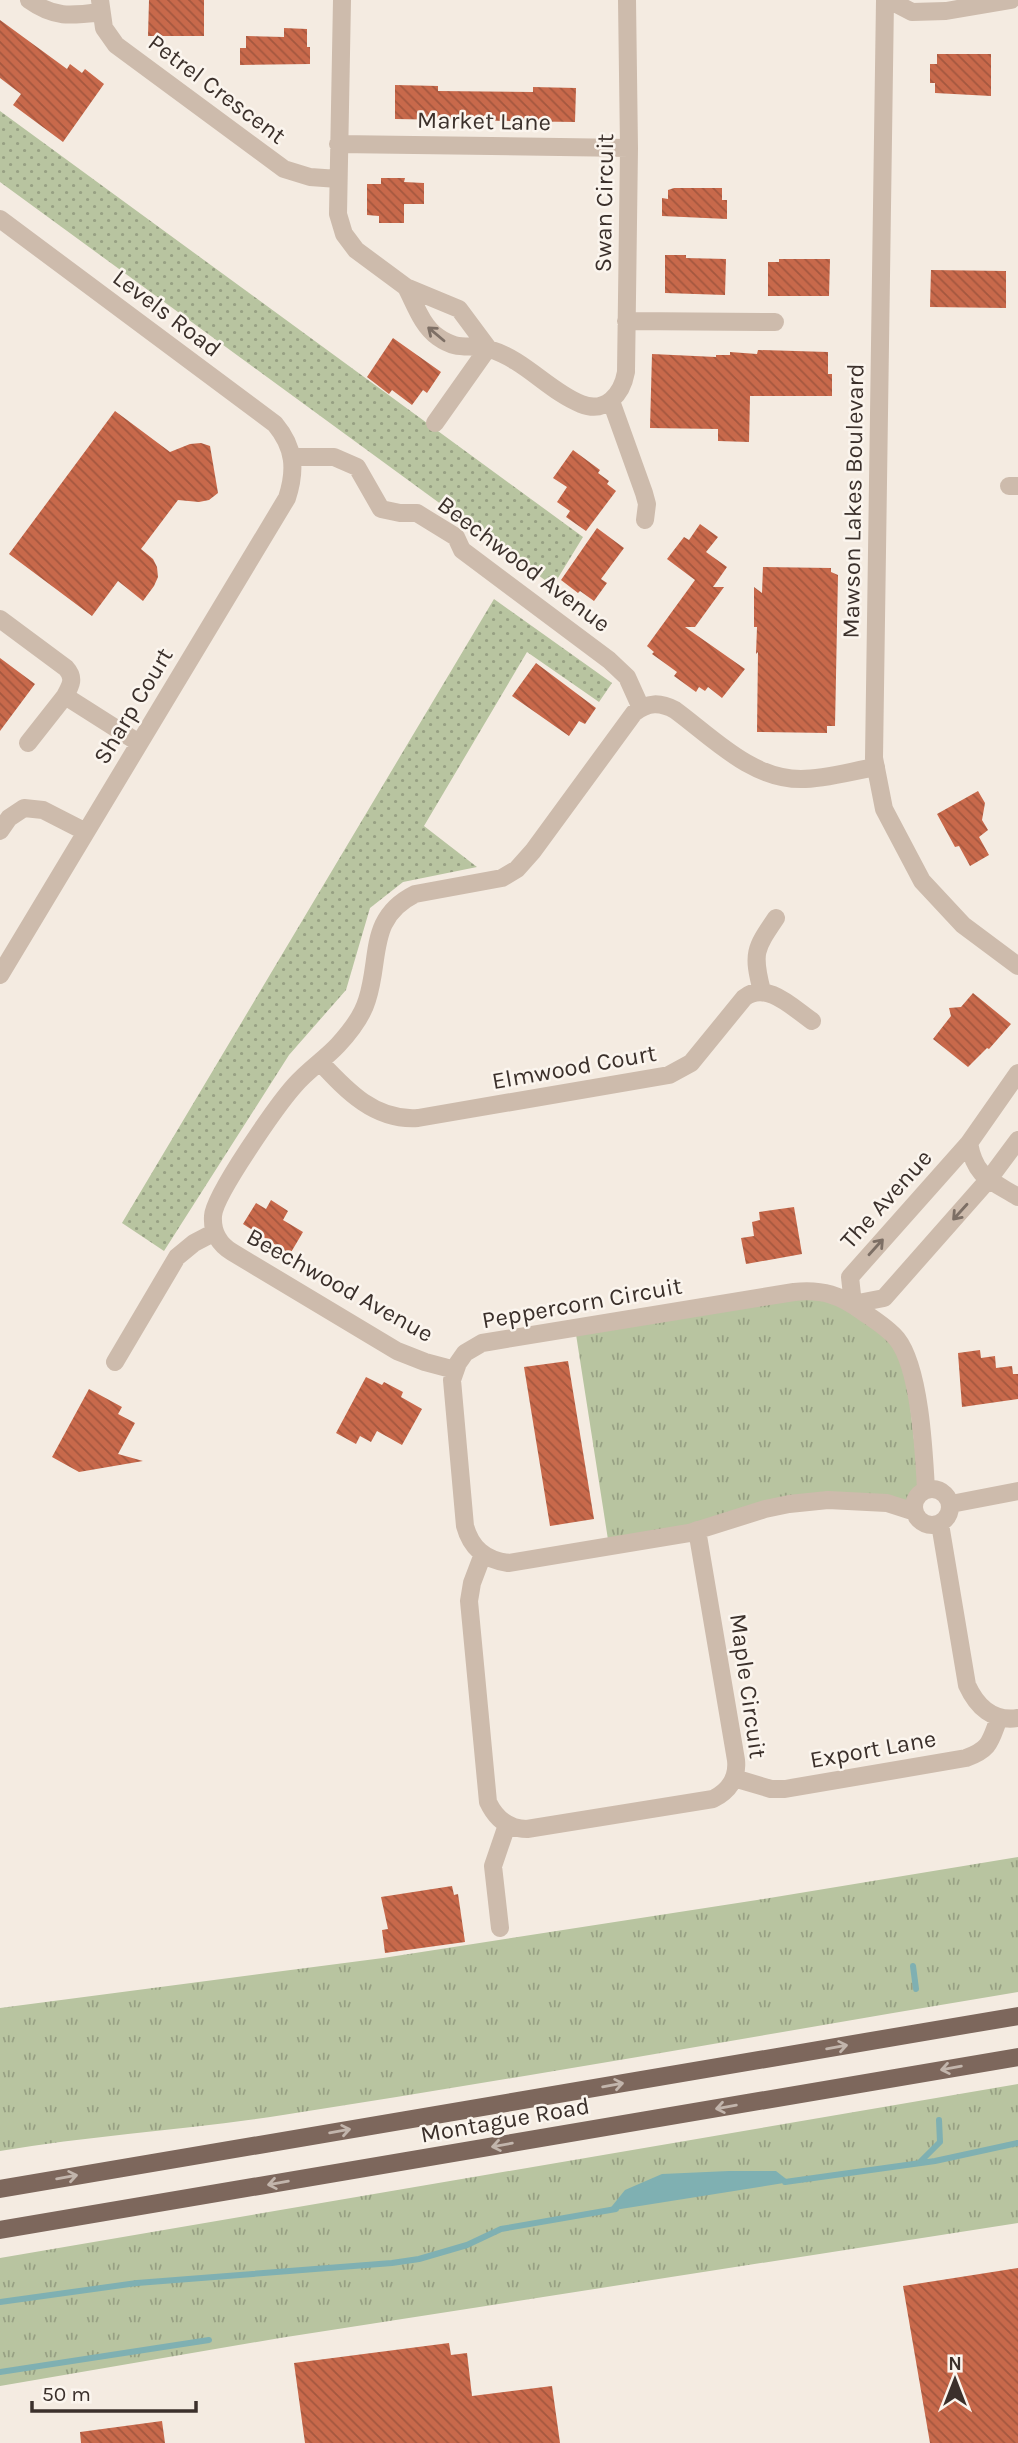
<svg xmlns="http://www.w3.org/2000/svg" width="1018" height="2443" viewBox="0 0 1018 2443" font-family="Karla,sans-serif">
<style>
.grass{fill:url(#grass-dots)}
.park{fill:url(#park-tufts)}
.water{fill:#7fb0b2}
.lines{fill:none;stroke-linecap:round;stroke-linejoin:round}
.stream{stroke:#7fb0b2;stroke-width:6}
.building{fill:url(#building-back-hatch)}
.minor{stroke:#cdbbac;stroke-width:18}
.major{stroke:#7d675c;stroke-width:18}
.oneway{stroke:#7d6f65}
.oneway2{stroke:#c2b5ac}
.labels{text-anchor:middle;stroke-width:5;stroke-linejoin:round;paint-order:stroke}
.street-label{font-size:24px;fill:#3b302b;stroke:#fbf5ee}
</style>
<defs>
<pattern id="grass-dots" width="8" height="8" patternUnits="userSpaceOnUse" patternTransform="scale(1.75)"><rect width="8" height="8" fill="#b8c4a0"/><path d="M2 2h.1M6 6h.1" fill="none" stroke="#97a083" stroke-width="1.8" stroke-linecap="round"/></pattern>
<pattern id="park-tufts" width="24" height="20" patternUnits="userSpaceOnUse" patternTransform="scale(1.75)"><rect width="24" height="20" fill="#b8c4a0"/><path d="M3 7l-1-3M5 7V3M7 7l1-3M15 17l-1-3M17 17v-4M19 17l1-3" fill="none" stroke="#97a083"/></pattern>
<pattern id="building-back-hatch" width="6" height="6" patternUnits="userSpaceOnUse" patternTransform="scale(1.75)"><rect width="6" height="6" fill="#c8694b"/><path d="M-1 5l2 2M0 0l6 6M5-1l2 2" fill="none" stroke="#a4573f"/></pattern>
</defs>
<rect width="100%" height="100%" fill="#f4ebe1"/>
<path class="grass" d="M0,111L583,537L553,586L0,182Z
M494,599L612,683L599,702L527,652L424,826L477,867L403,882L370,908L346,990L289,1055L164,1251L122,1223Z"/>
<path class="park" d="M830,1293L904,1351L920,1493L914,1505L848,1501L609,1546L575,1328Z
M1018,1857V1992C773,2033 528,2077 283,2115C189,2130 94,2135 0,2151V2008L383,1958L757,1900Z
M1018,2084V2223L280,2338L0,2386V2258Z"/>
<path class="water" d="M729,2171H776L790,2182L608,2211L625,2190L662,2174Z"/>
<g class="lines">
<path class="stream" d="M913,1966L916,1989
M920,2162L940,2142L939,2120
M785,2182L935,2161L1018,2143
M0,2302L137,2283L392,2263L419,2259L467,2245L501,2229L616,2209
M0,2372L209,2340"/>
</g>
<path class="building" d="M149,0H204V36H148Z
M0,20L67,69L70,64L82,73L85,69L104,84L63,142L13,105L21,94L0,78Z
M284,28L307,29V47H310V64L240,65V48H246V36L284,37Z
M937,54H991V96L935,93V83H930V64H937Z
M395,85L438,86V91L533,92V87L576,88L575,122L395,119Z
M381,178H405L404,182L424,183V204H404V223H379V216L367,215V184H381Z
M674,188H722V200H727V219L662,216V198L668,199V190Z
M665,255H686V258L726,259L725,295L665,293Z
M779,259H830L829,296H768V262H779Z
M931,270L1006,271V308L930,307Z
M393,338L441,372L427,393L423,390L412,405L392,390L389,394L367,377Z
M758,350L828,352V374H832V396H750L749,442L718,441V429L650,428L652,354L716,357V355H730V352L757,354Z
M115,411L170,452L190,444L201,443L210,446L218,493L209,500L199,502L178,500L141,549L153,559L157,567L158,577L154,586L143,601L118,581L92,616L9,554Z
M573,450L600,470L598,473L609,481L607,484L616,491L586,531L566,517L570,511L557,502L567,487L553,478Z
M700,524L718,537L706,552L727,567L713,587H724L695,627H685L745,669L722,698L708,687L705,691L699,687L696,692L674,676L677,672L652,654L654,652L647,646L695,580L667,559L684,537L689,540Z
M597,528L624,548L601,579L607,583L594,601L580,591L578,593L561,580Z
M763,567L831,568V572L838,575L835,726H827V733L757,732L758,652L756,654L757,627H754V587L762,593Z
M0,658L35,684L0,731Z
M536,663L596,708L585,724L579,721L569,736L512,696Z
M978,791L985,803L982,820L988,830L979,837L989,855L970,866L959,846L955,847L937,814Z
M973,993L1011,1024L989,1049L987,1048L968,1067L933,1039L951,1016L949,1008L961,1007Z
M271,1200L288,1211L283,1220L303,1232L290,1254L243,1224L256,1203L266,1209Z
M794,1207L802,1254L746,1264L741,1238L754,1236L752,1222L760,1220L759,1212Z
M980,1350L981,1358L995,1356L996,1368L1012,1366L1013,1374H1018V1399L962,1407L958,1353Z
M568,1361L594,1519L550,1526L524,1367Z
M366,1377L382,1385L384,1382L403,1392L401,1397L422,1409L402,1445L377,1431L371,1442L360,1436L356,1444L336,1433Z
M89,1389L122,1407L118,1414L135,1423L118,1454L143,1461L79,1472L52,1457Z
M452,1886L454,1895L458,1894L465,1942L385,1953L382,1930L388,1929L381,1897Z
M1018,2268V2443H930L903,2286Z
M449,2343L451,2355L467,2353L472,2396L552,2386L560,2443H305L294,2363Z
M162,2421L165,2443H81L80,2432Z"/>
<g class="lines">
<path class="minor" d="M29,0C54,18 70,16 101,12
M100,0L104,28L116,45L284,169L310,177L338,179
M342,0L338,214L344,234L356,250L406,287L459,309L488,348
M885,0L874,758L884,809L922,881L963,925L1018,966
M889,0L912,12L946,11L1011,0
M338,144L629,148
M0,219L275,424C295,448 296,470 287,498L0,975
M406,287C415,304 422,326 438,337C459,352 469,343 489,349C524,359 550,392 581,404C606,414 622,394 626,372L629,148L627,0
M626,321L775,322
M611,401L644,493L647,504L645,520
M435,423L488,348
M293,457H334L357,467L381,509L400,513H417L456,537L462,550L609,660L627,677L641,708
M1009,486H1018
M0,619L66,668C75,678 71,685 65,696L139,743
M28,743L65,696
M0,831L9,818L24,808L43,810L86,832
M762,991C752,953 755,949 776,918
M320,1062C347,1091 375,1121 418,1118L669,1075L691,1063L744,998C766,980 793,1008 812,1021
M1018,1073L969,1143L850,1277L853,1304L884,1298L989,1179L1018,1140
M969,1143C975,1177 990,1180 1018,1197
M115,1362L177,1257L194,1243L215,1232
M455,1370L425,1362L397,1351L232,1252C219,1244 212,1232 213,1216C214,1195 278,1104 295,1085C308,1070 325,1059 338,1045C350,1032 362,1017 367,1000C381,958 367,918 415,894L502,878L517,869L533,851L634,713C648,702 660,702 675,710C713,738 751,779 801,779C825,779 852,771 876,767
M914 1507a18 18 0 1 1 36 0a18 18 0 1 1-36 0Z
M951,1504L1018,1491
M915,1512L887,1503L828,1500L789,1504L765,1509L689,1533L508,1563C485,1560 471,1548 465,1526L452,1380L458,1363L465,1353L482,1343L794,1292C822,1289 841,1295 863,1312C875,1320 888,1328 897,1339C920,1368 924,1452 926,1490
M940,1524L967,1685C977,1707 993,1722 1018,1718
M483,1554L472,1583L469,1601L488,1802C496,1819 508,1829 527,1829L713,1799C729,1791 738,1778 736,1760L697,1530
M734,1778L771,1789H785L966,1758C991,1749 990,1741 999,1718
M500,1928L493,1866L507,1825"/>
<path class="major" d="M0,2189L1018,2016
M0,2230L1018,2057"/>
</g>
<defs><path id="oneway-shaft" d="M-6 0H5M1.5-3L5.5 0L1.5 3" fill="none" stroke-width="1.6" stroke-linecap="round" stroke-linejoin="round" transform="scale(1.75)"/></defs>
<g class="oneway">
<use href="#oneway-shaft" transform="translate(436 334) rotate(-140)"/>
<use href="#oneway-shaft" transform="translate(960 1212) rotate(132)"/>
<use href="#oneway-shaft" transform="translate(876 1247) rotate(-48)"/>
</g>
<g class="oneway2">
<use href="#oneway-shaft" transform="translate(837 2047) rotate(-10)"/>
<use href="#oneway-shaft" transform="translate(951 2068) rotate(170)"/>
<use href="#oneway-shaft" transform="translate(613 2085) rotate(-10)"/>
<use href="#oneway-shaft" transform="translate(726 2107) rotate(170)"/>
<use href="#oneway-shaft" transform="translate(340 2131) rotate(-10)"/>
<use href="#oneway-shaft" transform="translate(502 2145) rotate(170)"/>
<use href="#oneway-shaft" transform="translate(67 2177) rotate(-10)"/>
<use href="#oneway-shaft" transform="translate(278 2183) rotate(170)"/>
</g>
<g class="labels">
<g class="street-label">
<text transform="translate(217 89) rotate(37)" y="8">Petrel Crescent</text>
<text transform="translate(484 121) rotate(1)" y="8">Market Lane</text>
<text transform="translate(604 203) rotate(-89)" y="8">Swan Circuit</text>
<text transform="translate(167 313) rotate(37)" y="8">Levels Road</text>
<text transform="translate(853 501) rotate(-89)" y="8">Mawson Lakes Boulevard</text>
<text transform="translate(524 564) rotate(37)" y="8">Beechwood Avenue</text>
<text transform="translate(133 706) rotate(-59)" y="8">Sharp Court</text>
<text transform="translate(574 1067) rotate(-10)" y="8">Elmwood Court</text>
<text transform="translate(886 1199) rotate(-48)" y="8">The Avenue</text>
<text transform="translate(340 1285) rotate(29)" y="8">Beechwood Avenue</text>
<text transform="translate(582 1303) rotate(-10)" y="8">Peppercorn Circuit</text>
<text transform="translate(748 1686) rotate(82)" y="8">Maple Circuit</text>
<text transform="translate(873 1749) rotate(-10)" y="8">Export Lane</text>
<text transform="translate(505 2120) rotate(-10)" y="8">Montague Road</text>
</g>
</g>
<g transform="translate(955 2380)" stroke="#fbf5ee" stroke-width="5" paint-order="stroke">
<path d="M0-5L12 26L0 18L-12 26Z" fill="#3b302b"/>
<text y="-10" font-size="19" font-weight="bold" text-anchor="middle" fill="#3b302b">N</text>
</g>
<path d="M32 2401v10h164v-10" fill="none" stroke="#3b302b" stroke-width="3.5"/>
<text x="42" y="2401" font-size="21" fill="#3b302b" stroke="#fbf5ee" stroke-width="5" paint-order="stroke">50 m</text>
</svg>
